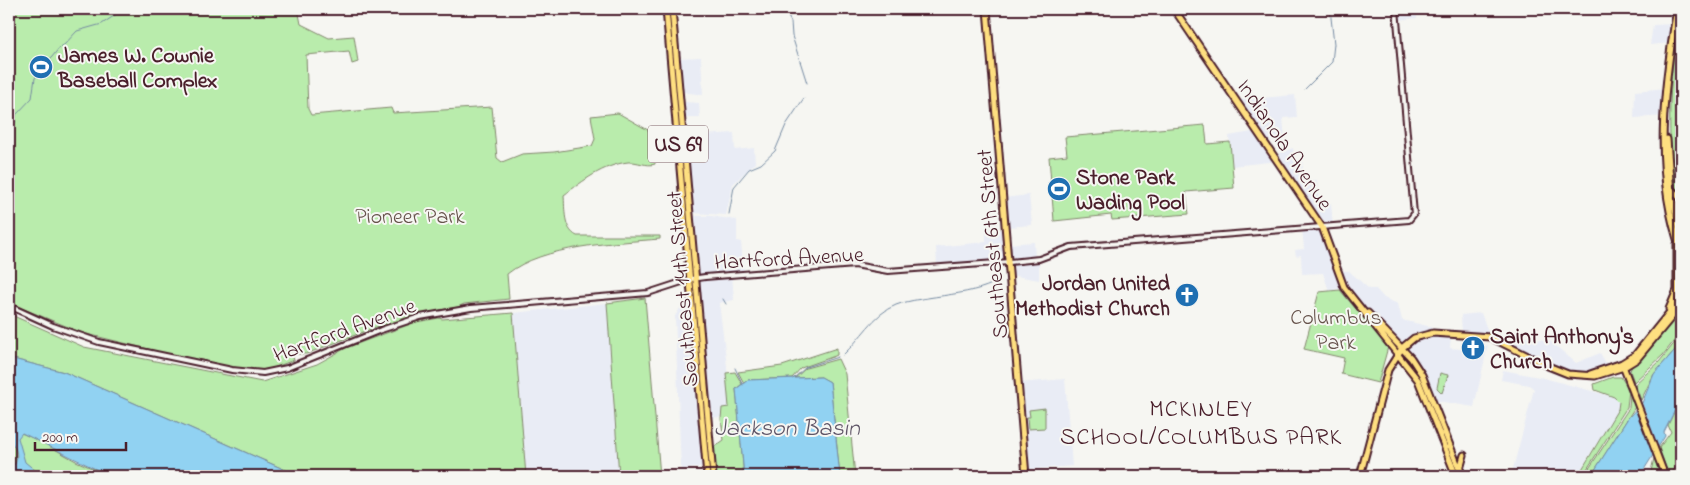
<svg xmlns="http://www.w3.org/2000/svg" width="1690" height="485" viewBox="0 0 1690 485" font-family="'Indie Flower',sans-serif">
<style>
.built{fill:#e9ecf5}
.green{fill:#b9ecac;stroke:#82866c}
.water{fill:#91d2f2;stroke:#758aa2}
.pier{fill:#f6f6f2}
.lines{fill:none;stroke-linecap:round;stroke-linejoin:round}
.stream{stroke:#758aa2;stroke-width:1}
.minor-casing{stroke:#4a1f2b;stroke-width:8}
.major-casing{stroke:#4a1f2b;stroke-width:9}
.minor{stroke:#f6f6f2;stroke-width:4}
.major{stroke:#fedf80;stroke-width:5}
.labels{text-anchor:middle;stroke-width:4;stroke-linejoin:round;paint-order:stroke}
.shield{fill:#f6f6f2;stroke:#7e6067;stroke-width:1}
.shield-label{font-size:21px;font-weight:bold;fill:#4a1f2b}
.poi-label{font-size:22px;font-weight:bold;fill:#4a1f2b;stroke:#f6f6f2;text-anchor:start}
.street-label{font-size:22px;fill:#4a1f2b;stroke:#f6f6f2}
.park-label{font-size:22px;fill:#66524b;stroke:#f6f6f2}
.neighbourhood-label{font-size:24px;letter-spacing:1px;fill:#4a1f2b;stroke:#f6f6f2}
.water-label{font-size:24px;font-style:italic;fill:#5f5567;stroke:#f6f6f2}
</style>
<rect width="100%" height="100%" fill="#f6f6f2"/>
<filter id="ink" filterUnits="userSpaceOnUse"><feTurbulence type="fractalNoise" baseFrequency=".02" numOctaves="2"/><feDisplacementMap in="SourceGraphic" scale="10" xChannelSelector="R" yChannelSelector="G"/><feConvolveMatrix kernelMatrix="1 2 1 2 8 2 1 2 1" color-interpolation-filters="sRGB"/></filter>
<g filter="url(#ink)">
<path class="built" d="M1396,9H1416L1417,18L1397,20Z
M1675,24L1671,43L1650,45L1653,25Z
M701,57L703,95L683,92L680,58Z
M1666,88V116L1634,118L1635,91Z
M1295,95L1297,117L1283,118L1285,139L1266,141L1275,155L1293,148L1295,160H1302L1304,181L1317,180L1319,204L1331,203L1333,226H1322L1337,271H1349L1369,289H1376L1384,298L1398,304L1402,320L1432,327L1433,333L1423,334L1402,348L1358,304L1345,287L1329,291L1323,273L1302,274L1301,255L1296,256L1295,250L1304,249L1302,228L1321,227L1279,161L1232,166L1229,136L1252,132L1255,127L1237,100Z
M684,102L699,103L700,118H685Z
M734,133L735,150L754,148L755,163L733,184L726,215L693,213L686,136Z
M1029,195L1032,225L1007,227L1004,198Z
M695,216H711L737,220V241L741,242L744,274L732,275L734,300L719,303L727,366L730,416L701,419L704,466L681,471L675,316L699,279Z
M1007,229L1008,244L1034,242L1035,259H1039V280L1010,275L1009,262L937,267L936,247L986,242V231Z
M607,303L619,476H526L513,313Z
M1481,313L1490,337L1462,334L1461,315Z
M1439,335L1451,336L1450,348L1461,349L1464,356L1488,345L1474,407L1437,401L1424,372L1408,352V346L1416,341Z
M1519,336L1550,341L1576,363L1600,353L1609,368L1585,375L1568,374L1514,349Z
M1503,370L1544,378L1614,397L1619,402L1618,409L1577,476H1511L1534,389L1529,385L1501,380Z
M1065,379L1072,466L1026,470L1019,383Z
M1681,452V476H1676L1673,469L1679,467L1677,459Z"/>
<path class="green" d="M9,9H298L301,24L329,38L354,36L358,62L352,64L349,51L306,55L308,109L311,115L391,108L393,113L492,107L497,158L502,162L522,154L554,152L592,146L595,139L591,116L618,113L655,134V164C647,167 637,161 628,162C603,165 583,181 564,195C565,209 563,229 577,236H660V239C615,243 543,245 507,274L509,299L464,304L458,307L440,310L376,327L306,354H296L293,357L294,360L273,368L258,371L197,361L83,333L9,303Z
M1681,9V226C1665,153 1667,81 1681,9Z
M1205,125L1207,144L1230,142L1234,188L1186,192L1189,214L1112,220L1111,215L1054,221L1049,157L1067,155L1065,137Z
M1340,290L1388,347L1378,383L1341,374L1344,358L1304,349L1319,292Z
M645,298L660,476H619L607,303Z
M1681,310V332L1663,355L1634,382L1630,371L1631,368L1646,353Z
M513,313L526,476H299L64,372L9,358V314L84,347L262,382L317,364L346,348L416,322L439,318L442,319Z
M1681,335V343L1654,374L1641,400L1635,384L1659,362Z
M837,348V355L835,356L801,368L792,378L748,380L744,383L738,372L782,366Z
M838,359L845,374L855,476H840L830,382L821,377L795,378L806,368Z
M735,372L742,384L736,389L744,476H716L714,447L724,440L721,419L722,408L729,407L726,373Z
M1440,373L1448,375L1442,393L1437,388Z
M1613,377H1621L1629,390L1627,407L1587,469L1582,476H1578L1618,409L1619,402L1614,397L1595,390L1594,384Z
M1630,394L1635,407L1591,476H1584L1629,408Z
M1681,398V452L1677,459L1678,467L1673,469L1676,476H1669L1659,448L1671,432L1668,425Z
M1045,408V428L1028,429L1027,417H1030L1029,410Z
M9,428L40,441L76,461L110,476H9Z
M1654,458L1661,476H1650Z"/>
<path class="water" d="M1681,343V398L1664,432L1665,436L1640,476H1591L1628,418L1642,403L1654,374Z
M9,358L64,372L299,476H110L22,433L18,438L25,462L42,476H9V465L15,464C19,454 16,447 9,440Z
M821,377L830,382L840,476H744L736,389L748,380Z"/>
<path class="pier" d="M1641,400L1659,449L1654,458L1635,407Z"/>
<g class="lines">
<path class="stream" d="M784,9L791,22L792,36L807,83
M1305,89L1332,62L1334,44L1330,9
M9,128L15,123L16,115L32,98L35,78L60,47L64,45L77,31L102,24L124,9
M729,214L734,187L749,169L761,164L775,151L786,125L804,98
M723,299L726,304
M843,355C861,339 873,314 896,305C922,295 982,296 1001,278
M735,368L743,385
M793,379L806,367L838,357"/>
<g class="minor-casing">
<path id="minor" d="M9,306L53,326L99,342L232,370L263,373L287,368L381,330L420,317L471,308L648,293L691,279L705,277L855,265L888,271L1009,262L1039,259L1071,247L1409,220L1414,214L1396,9"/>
</g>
<g class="major-casing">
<path id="major" d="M666,9L707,476
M672,9L713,476
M987,9L1026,476
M1174,9L1322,227L1344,287L1418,380L1456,476
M1677,9C1663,89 1653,173 1681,251
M1667,139L1671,193L1681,235
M1671,189L1681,199
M1672,206L1681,204
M1669,309L1677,290V244
M1368,313L1411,358L1422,375L1462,476
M1623,366L1665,476
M1590,374L1622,363L1635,355L1681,298
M1460,469L1464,455
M1360,476L1388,370L1402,348L1414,338L1433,333L1490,337L1548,366L1568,374L1595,376L1624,367L1637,359L1681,306"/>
</g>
<use href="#minor" class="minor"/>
<use href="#major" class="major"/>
</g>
</g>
<defs>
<g id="stadium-disc" transform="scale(1.25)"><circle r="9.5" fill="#1f6fb2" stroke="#f6f6f2"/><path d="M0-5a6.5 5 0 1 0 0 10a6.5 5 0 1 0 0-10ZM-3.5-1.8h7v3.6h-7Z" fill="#fff"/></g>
<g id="church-disc" transform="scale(1.25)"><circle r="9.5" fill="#1f6fb2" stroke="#f6f6f2"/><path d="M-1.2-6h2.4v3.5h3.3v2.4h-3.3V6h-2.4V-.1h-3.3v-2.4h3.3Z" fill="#fff"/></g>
</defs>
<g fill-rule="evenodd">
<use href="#stadium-disc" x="41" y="67"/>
<use href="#stadium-disc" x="1059" y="189"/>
<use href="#church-disc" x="1187" y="295"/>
<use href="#church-disc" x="1473" y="348"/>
</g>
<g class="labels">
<rect class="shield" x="648" y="125.5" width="60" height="37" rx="4"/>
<g class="shield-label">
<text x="678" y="151">US 69</text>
</g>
<g class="poi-label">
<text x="58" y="62">James W. Cownie<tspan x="58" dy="25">Baseball Complex</tspan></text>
<text x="1076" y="184">Stone Park<tspan x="1076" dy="25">Wading Pool</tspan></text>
<text x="1170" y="290" text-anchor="end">Jordan United<tspan x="1170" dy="25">Methodist Church</tspan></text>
<text x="1490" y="343">Saint Anthony's<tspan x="1490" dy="25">Church</tspan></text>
</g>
<g class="street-label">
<text transform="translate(1286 144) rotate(56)" y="8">Indianola Avenue</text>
<text transform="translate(991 244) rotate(-95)" y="8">Southeast 6th Street</text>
<text transform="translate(789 257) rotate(-3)" y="8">Hartford Avenue</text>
<text transform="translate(681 289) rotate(-95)" y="8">Southeast 14th Street</text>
<text transform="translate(344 329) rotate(-20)" y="8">Hartford Avenue</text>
</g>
<g class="park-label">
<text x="410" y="223">Pioneer Park</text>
<text x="1336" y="324">Columbus<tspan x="1336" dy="25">Park</tspan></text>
</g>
<g class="neighbourhood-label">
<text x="1201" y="416">MCKINLEY<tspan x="1201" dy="28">SCHOOL/COLUMBUS PARK</tspan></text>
</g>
<g class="water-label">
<text x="787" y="435">Jackson Basin</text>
</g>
</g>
<rect width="1690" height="485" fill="none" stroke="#f6f6f2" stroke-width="30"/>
<rect x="15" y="15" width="1660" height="455" fill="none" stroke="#4a1f2b" stroke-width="2" filter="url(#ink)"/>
<path d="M35 442v8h91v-8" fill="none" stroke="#4a1f2b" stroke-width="2.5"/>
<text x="42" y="442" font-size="15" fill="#4a1f2b" stroke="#f6f6f2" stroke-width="4" paint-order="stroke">200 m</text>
</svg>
